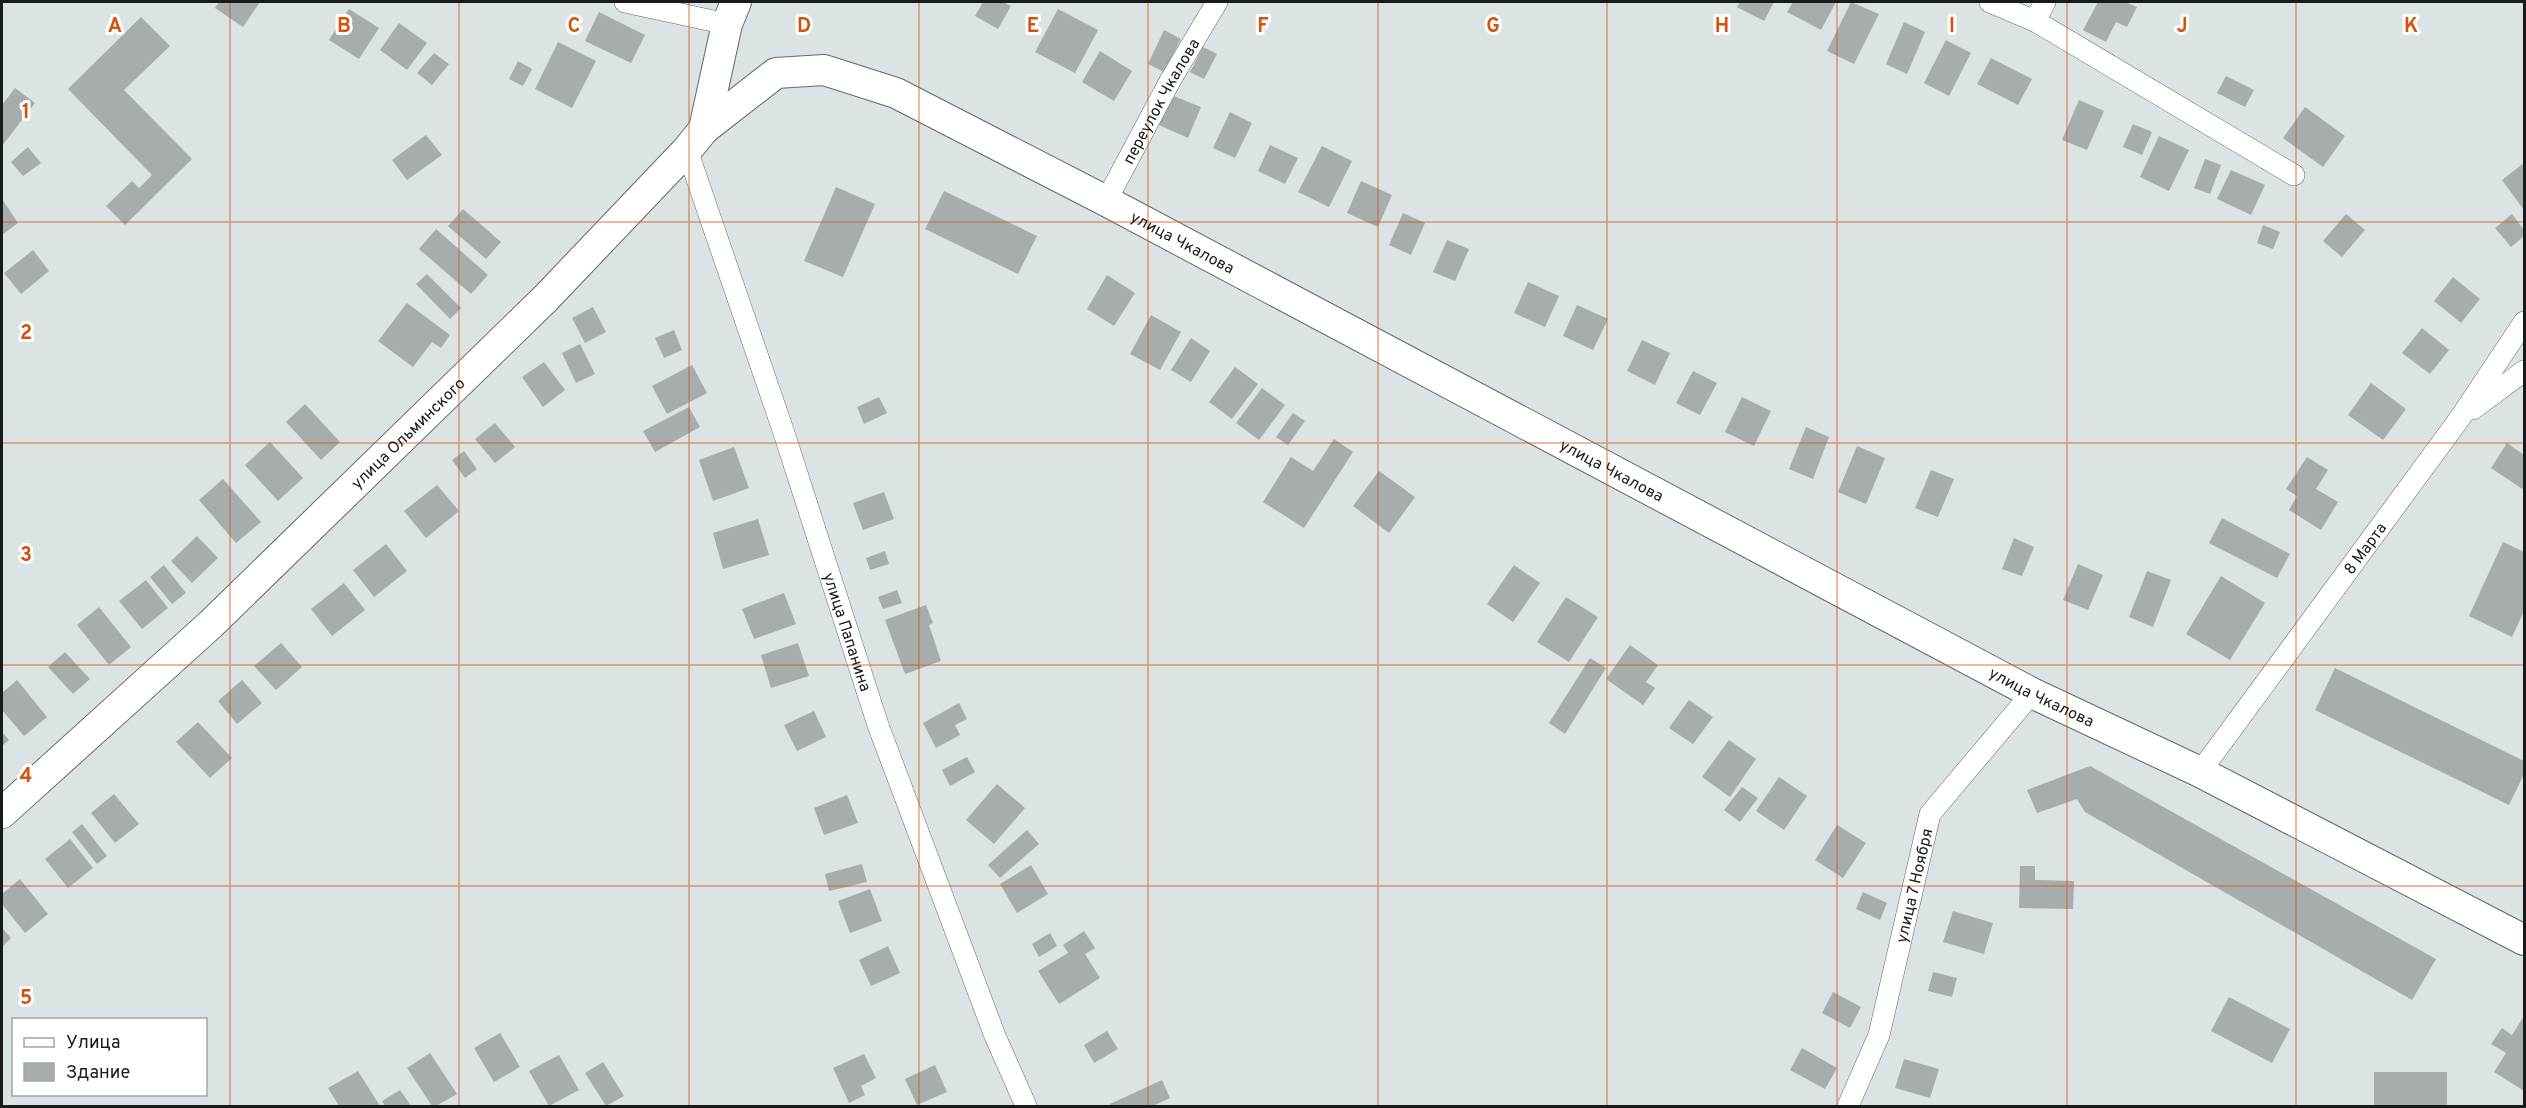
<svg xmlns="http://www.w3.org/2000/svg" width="2526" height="1108" viewBox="0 0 2526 1108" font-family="Overpass,sans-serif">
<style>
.building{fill:#a6adac}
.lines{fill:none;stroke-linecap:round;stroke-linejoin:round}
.street-casing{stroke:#63696a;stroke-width:22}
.secondary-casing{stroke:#63696a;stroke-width:32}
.street{stroke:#fff;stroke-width:21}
.secondary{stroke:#fff;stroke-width:30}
.grid{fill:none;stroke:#d3530e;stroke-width:1.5;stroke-opacity:0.55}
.labels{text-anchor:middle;stroke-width:6;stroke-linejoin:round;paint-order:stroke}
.street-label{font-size:16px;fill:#181b1b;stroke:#fff}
.grid-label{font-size:20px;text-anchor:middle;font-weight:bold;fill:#d3530e;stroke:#fff;stroke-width:6;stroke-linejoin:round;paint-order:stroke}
</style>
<rect width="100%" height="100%" fill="#dce3e4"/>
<path class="building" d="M219,2H260L243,27L215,8Z
M983,2H1003L1011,6L998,29L975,16Z
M1740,2H1774L1764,21L1737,7Z
M1793,2H1836L1821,30L1787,12Z
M1851,2L1879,14L1854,64L1827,51Z
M2098,2H2125L2137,7L2127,27L2116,22L2106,42L2083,30Z
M349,9L379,28L359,59L329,40Z
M1058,9L1098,30L1075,73L1035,52Z
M599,12L645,35L631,63L585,41Z
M141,17L170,46L124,90L192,159L125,225L106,206L132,181L139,188L152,175L68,89Z
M1904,22L1925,32L1907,74L1886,64Z
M399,23L427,43L407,70L380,50Z
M1164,30L1181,39L1164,72L1148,64Z
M1946,40L1971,53L1949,96L1924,83Z
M558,42L596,61L572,108L535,89Z
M1203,47L1217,54L1204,79L1190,72Z
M1100,51L1132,71L1114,101L1082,82Z
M434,53L449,64L432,85L417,73Z
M1991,58L2032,79L2018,105L1977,84Z
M518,61L532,69L523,86L509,79Z
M2226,76L2254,90L2245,107L2217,93Z
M15,88L35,103L2,146V105Z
M1171,95L1201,107L1188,138L1159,125Z
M2079,100L2104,111L2087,150L2062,140Z
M2305,107L2345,136L2323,167L2283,138Z
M1230,112L1252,123L1235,158L1213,148Z
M2133,124L2152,132L2142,155L2123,147Z
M426,135L442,155L407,180L392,160Z
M2159,136L2189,150L2169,191L2140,177Z
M1270,145L1298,158L1285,184L1258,171Z
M1322,146L1352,161L1329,207L1298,192Z
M28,147L41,163L23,176L11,162Z
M2205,159L2221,165L2210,194L2194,188Z
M2524,163V210L2502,180Z
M2231,170L2265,185L2251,215L2217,199Z
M1361,181L1392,195L1378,227L1347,213Z
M836,187L875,204L843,277L804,261Z
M944,191L1037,236L1018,274L925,229Z
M2,199L18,223L2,235Z
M463,209L501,242L486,259L448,226Z
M1403,213L1425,223L1411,255L1389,245Z
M2346,214L2365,230L2342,257L2323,241Z
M2512,214L2524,230V236L2511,247L2495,228Z
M2263,225L2280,232L2273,249L2257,243Z
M436,229L488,275L471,294L419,249Z
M1447,240L1469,249L1455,281L1433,272Z
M33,250L49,271L21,294L4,273Z
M427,274L461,308L450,319L416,284Z
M1107,275L1135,293L1114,326L1087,309Z
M2453,277L2480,299L2461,323L2434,301Z
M1528,282L1559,296L1545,327L1514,313Z
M407,303L450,335L441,348L432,342L413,367L378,341Z
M1577,305L1608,319L1593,350L1563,336Z
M593,307L606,332L585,343L572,318Z
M1151,315L1181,332L1160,370L1130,354Z
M2422,328L2449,350L2430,374L2402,353Z
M674,330L682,350L664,358L655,338Z
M1191,338L1210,351L1191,382L1171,370Z
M1642,340L1670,353L1655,385L1627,371Z
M580,344L595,374L576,383L562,353Z
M544,362L565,390L543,407L522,377Z
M692,365L707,393L667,414L652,386Z
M1235,367L1258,384L1232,419L1209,402Z
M1693,371L1717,383L1700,415L1676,403Z
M2371,383L2406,409L2383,440L2348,415Z
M1262,388L1285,405L1259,440L1236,423Z
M879,397L887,413L864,424L857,407Z
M1742,397L1771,411L1754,446L1725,432Z
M305,404L340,442L321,460L286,422Z
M689,407L700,427L655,452L643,431Z
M1293,413L1305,421L1288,445L1276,437Z
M495,423L515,447L495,463L475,439Z
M1806,427L1829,437L1813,479L1789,469Z
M1334,439L1353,452L1304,528L1263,502L1291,457L1313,471Z
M270,442L303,478L278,501L245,465Z
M2507,443L2524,455V490L2491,468Z
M1857,446L1885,458L1866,504L1838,492Z
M734,447L749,488L713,501L699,460Z
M464,451L477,469L465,478L452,460Z
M2307,457L2328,470L2316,489L2338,502L2321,530L2289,510L2297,496L2286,489Z
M1931,470L1954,479L1938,517L1915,508Z
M1379,471L1415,497L1389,533L1353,506Z
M223,479L261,522L236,543L199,500Z
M437,485L459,511L426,538L404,511Z
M884,492L894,519L863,530L853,503Z
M2222,518L2290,554L2277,578L2209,543Z
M758,519L769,555L723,569L713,533Z
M197,536L218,558L192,583L171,561Z
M2014,538L2034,547L2022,576L2002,569Z
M2503,542L2524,552V611L2512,637L2469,616Z
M386,544L407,571L374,597L353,570Z
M885,551L889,564L870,570L866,558Z
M2078,564L2103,575L2088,610L2063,600Z
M164,565L186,593L172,604L150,577Z
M1514,565L1540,583L1513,622L1487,604Z
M2147,571L2171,580L2153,627L2129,617Z
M2221,576L2265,603L2230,660L2186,634Z
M146,580L168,608L142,629L119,601Z
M344,583L365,610L332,636L311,609Z
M897,590L902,603L883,609L878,597Z
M784,593L796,624L754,639L742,609Z
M1566,597L1598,617L1569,662L1537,642Z
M926,605L933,623L929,625L941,661L905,674L885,620Z
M99,607L131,647L109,665L77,625Z
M281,643L302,667L276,690L254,666Z
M798,643L809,676L771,688L761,655Z
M1630,645L1658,665L1646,682L1655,688L1643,705L1606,679Z
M65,652L90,679L73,694L48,667Z
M1590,658L1606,668L1565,734L1549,723Z
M2335,668L2524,761V774L2509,805L2315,710Z
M17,680L47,717L24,736L2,710V693Z
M242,680L262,703L237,724L218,701Z
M1689,700L1713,717L1693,744L1669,728Z
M959,703L967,719L955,725L960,735L936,748L923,723Z
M814,711L826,737L797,751L784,725Z
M198,722L232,758L210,778L176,742Z
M2,732L9,740L2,746Z
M1729,740L1756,759L1730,797L1702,777Z
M967,757L975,772L950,786L942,770Z
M2090,766L2436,959L2412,1000L2085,812L2077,799L2037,813L2027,790Z
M1779,777L1807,796L1784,830L1756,811Z
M997,784L1025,808L994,844L966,820Z
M1742,787L1758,798L1740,822L1724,810Z
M114,794L139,824L115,843L91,813Z
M847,795L858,823L824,835L814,808Z
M82,824L107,856L97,864L72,832Z
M1837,825L1866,843L1843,878L1815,860Z
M1027,830L1039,844L1000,878L988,865Z
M70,839L93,868L68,888L45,859Z
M862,864L867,882L829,891L825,874Z
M1031,865L1048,894L1017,913L1000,884Z
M2020,866H2035V880L2074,881L2073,909L2019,908Z
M20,879L48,914L25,933L2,904V894Z
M870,889L882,921L850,933L838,901Z
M1863,892L1887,903L1880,920L1856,909Z
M1953,911L1993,923L1984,954L1943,942Z
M2,928L11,938L2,947Z
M1084,931L1095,948L1085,954L1100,978L1059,1004L1038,971L1068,953L1063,945Z
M1050,933L1057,946L1039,957L1032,944Z
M888,946L900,973L871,986L859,960Z
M1933,972L1957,978L1952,997L1928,991Z
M1833,992L1861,1007L1850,1028L1822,1013Z
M2229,997L2290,1029L2272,1063L2211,1031Z
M2524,1016V1091L2494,1072L2506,1053L2491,1044L2502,1028L2512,1035Z
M1107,1031L1118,1049L1094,1063L1084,1045Z
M500,1033L520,1067L494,1082L474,1048Z
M1802,1048L1837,1068L1825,1089L1790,1070Z
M430,1053L457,1094L436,1106H432L407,1068Z
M864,1054L876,1078L861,1086L865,1095L849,1103L833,1068Z
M559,1055L579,1090L549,1106L529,1071Z
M1904,1059L1939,1069L1930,1098L1895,1088Z
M603,1062L624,1096L606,1106L585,1073Z
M935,1065L947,1092L917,1105L905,1079Z
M358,1071L380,1106H339L328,1088Z
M2374,1072H2447V1106H2374Z
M1162,1080L1170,1098L1153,1106H1111L1110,1104Z
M400,1090L411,1106H385L382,1101Z"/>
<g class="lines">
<g class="street-casing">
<g id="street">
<path d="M625,2L727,24"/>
<path d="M1990,2L2035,21L2045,2"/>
<path d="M2035,21L2294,175"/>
<path id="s1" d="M687,150L784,433L878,725L995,1036L1026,1106"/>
<path id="s2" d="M1106,201L1170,81L1217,2"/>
<path d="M2473,409L2524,371"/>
<path id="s3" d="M2200,772L2460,418L2524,322"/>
<path id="s4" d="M1848,1106L1879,1035L1930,814L2032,693"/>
</g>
</g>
<g class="secondary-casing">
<g id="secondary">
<path id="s5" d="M704,129L776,73L824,70L896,93L1106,201L2032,693L2200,772L2524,940"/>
<path id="s6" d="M2,813L211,624L546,298L687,150L704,129L727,24L736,2"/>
</g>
</g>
<use href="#street" class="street"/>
<use href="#secondary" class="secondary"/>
</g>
<path class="grid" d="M230,2V1106M459,2V1106M689,2V1106M919,2V1106M1148,2V1106M1378,2V1106M1607,2V1106M1837,2V1106M2067,2V1106M2296,2V1106M2,222H2524M2,443H2524M2,665H2524M2,886H2524"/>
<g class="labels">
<g class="street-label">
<text dy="6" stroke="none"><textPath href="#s2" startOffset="114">переулок Чкалова</textPath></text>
<text dy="6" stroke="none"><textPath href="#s5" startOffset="538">улица Чкалова</textPath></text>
<text dy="6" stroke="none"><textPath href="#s6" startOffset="556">улица Ольминского</textPath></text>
<text dy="6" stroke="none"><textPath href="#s5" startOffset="1024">улица Чкалова</textPath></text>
<text dy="6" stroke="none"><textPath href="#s3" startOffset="278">8 Марта</textPath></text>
<text dy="6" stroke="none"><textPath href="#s1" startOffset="508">улица Папанина</textPath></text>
<text dy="6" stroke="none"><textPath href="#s5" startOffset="1510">улица Чкалова</textPath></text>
<text dy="6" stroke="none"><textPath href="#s4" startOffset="231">улица 7 Ноября</textPath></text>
</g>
</g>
<g class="grid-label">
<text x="115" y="32">A</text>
<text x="344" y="32">B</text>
<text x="574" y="32">C</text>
<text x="804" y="32">D</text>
<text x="1033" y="32">E</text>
<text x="1263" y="32">F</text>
<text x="1493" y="32">G</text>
<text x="1722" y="32">H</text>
<text x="1952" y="32">I</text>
<text x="2182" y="32">J</text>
<text x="2411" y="32">K</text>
<text x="26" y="118">1</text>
<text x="26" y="339">2</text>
<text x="26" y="561">3</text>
<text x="26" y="782">4</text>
<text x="26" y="1004">5</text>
</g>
<rect width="2526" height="1108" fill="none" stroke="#181b1b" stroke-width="6"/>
<rect x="12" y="1018" width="195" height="78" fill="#ffffff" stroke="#a3a4a4" stroke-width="1.5"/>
<rect x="24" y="1038" width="30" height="9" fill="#ffffff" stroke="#a3a4a4" stroke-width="1.5"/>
<text x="66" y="1048" font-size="18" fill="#181b1b">Улица</text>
<rect x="24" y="1063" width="30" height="18" fill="#a6adac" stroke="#a3a4a4" stroke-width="1.5"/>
<text x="66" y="1078" font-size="18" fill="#181b1b">Здание</text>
</svg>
